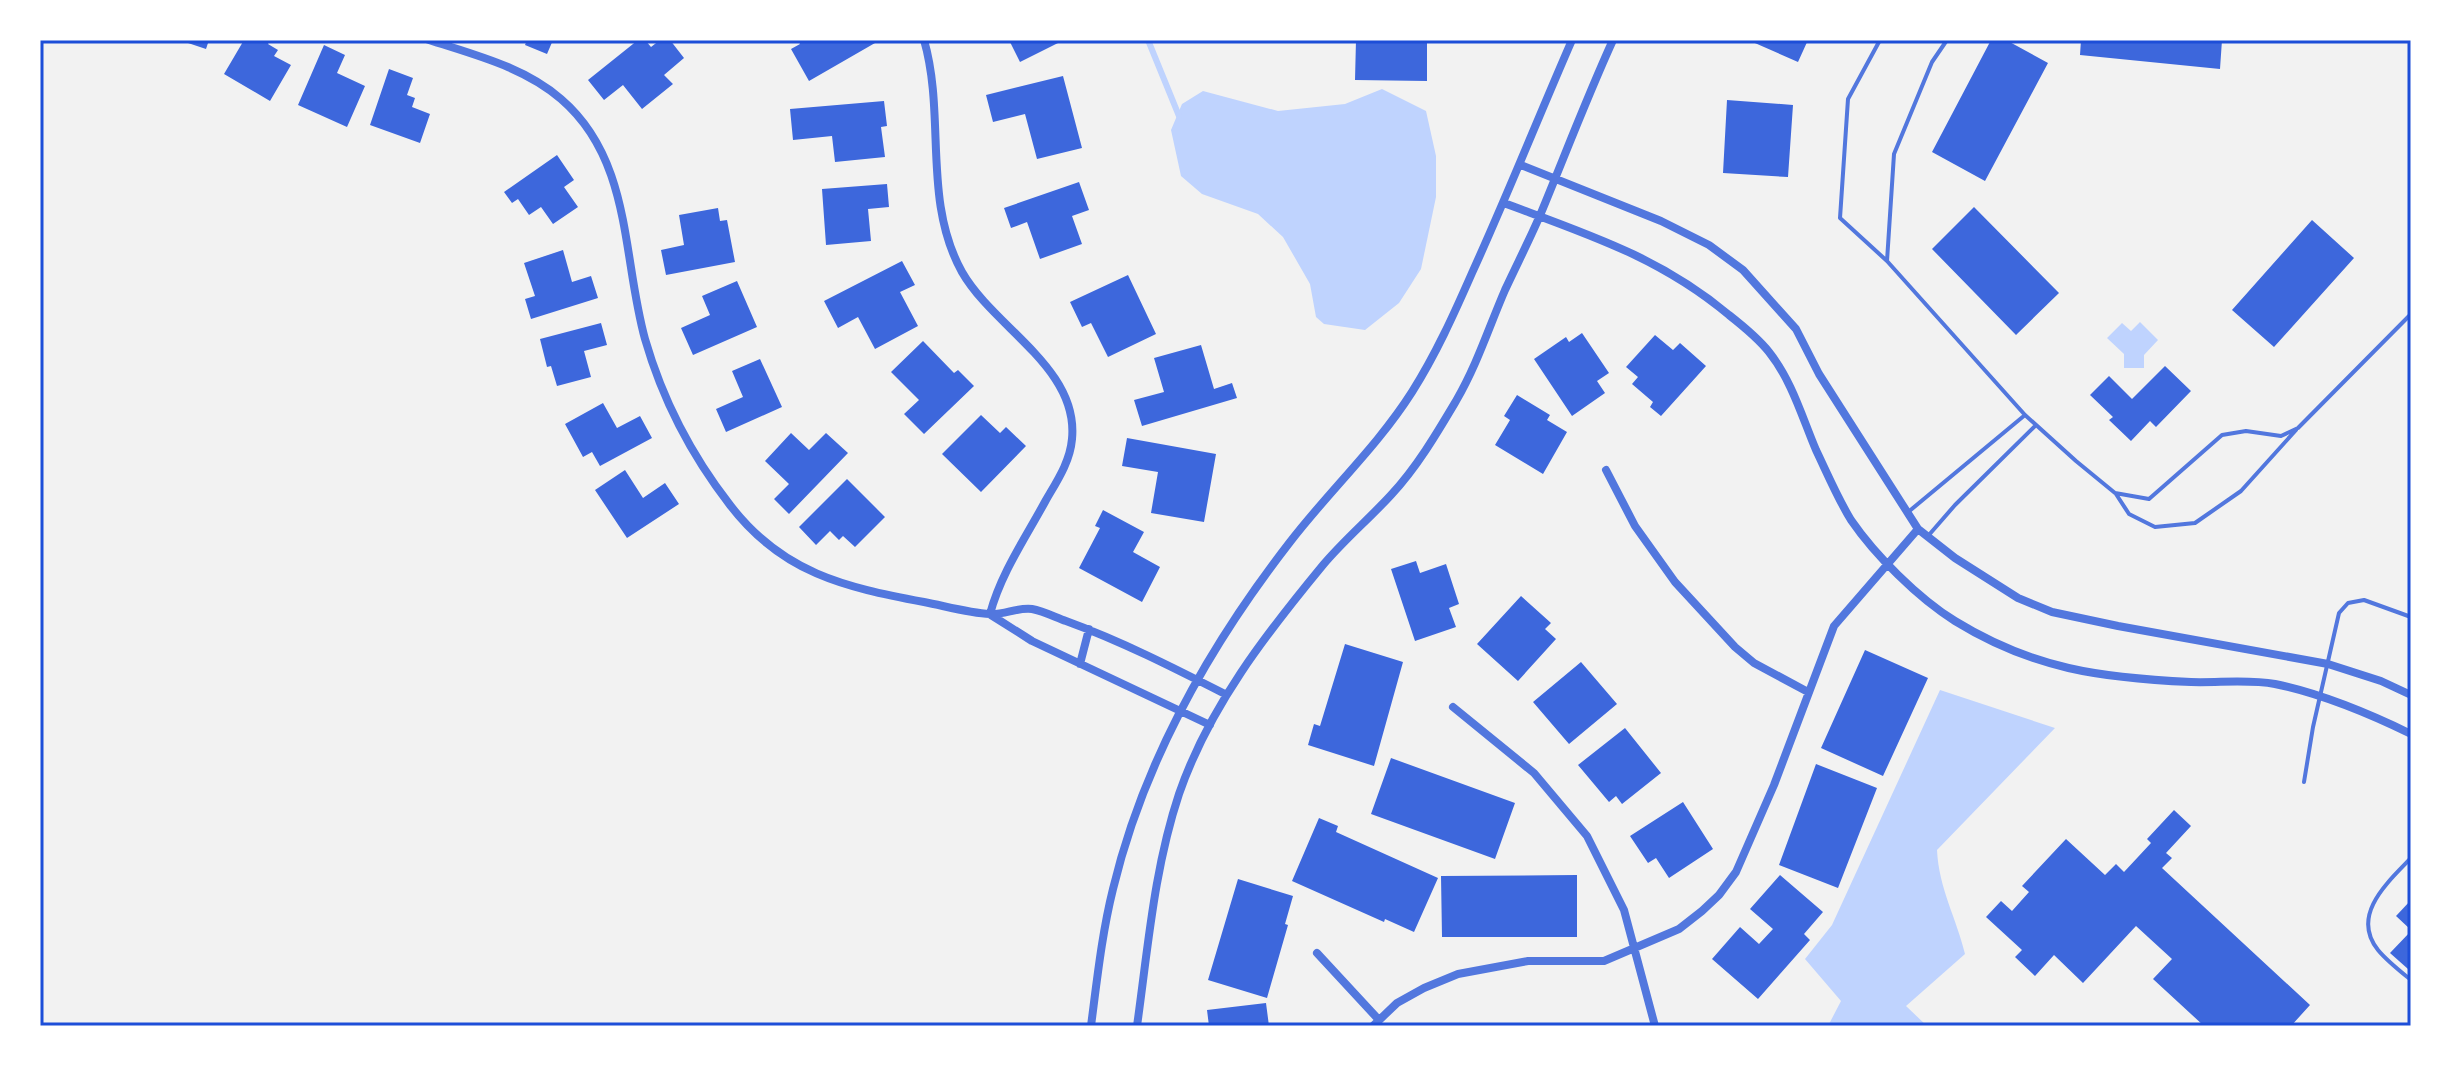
<svg xmlns="http://www.w3.org/2000/svg" width="2451" height="1066" viewBox="0 0 2451 1066" font-family="'Open Sans',sans-serif">
<style>
.water{fill:#bfd3fe}
.lines{fill:none;stroke-linecap:round;stroke-linejoin:round}
.stream{stroke:#bfd3fe;stroke-width:6}
.building{fill:#3d67dc}
.service{stroke:#5277de;stroke-width:4}
.minor{stroke:#5277de;stroke-width:8}
.neatline{fill:none;stroke:#1d4ed8;stroke-width:3}
</style>
<rect width="100%" height="100%" fill="#f2f2f2"/>
<path class="water" d="M1382,89L1426,111L1436,156V197L1421,269L1399,303L1365,330L1324,324L1316,317L1310,284L1283,237L1258,214L1202,194L1181,176L1171,130L1182,104L1203,91L1278,111L1345,104Z
M2140,322L2158,340L2144,355V368H2124V354L2107,338L2122,323L2131,331Z
M1940,690L2055,728L1937,850C1939,889 1956,917 1965,954L1906,1006L1927,1026H1828L1841,1001L1805,959L1832,925Z"/>
<g class="lines">
<path class="stream" d="M1148,40L1179,116"/>
</g>
<path class="building" d="M179,40H209L206,49Z
M244,40H270L268,44L278,50L274,56L291,65L270,101L224,74Z
M527,40H553L547,54L525,45Z
M638,40H645L651,47L660,40H670L684,58L664,75L673,84L642,109L623,85L604,100L588,80Z
M798,40H874L875,43L809,81L791,49L800,44Z
M1009,40H1064L1020,62Z
M1356,40H1427V81L1355,80Z
M1748,40H1808L1798,62Z
M1991,40H2006L2048,63L1985,181L1932,152Z
M2081,40H2222L2220,69L2080,55Z
M324,45L345,55L337,73L365,86L347,127L298,105Z
M389,69L413,78L407,95L415,98L412,107L430,114L420,143L370,125Z
M1063,76L1082,148L1037,159L1025,114L993,122L986,95Z
M1727,100L1793,105L1788,177L1723,173Z
M884,101L887,126L881,127L885,157L835,162L832,136L793,140L790,109Z
M557,155L574,180L564,187L578,207L553,224L541,207L529,215L518,199L512,203L504,192Z
M1079,182L1089,210L1072,216L1082,244L1040,259L1027,222L1011,228L1004,208Z
M887,184L889,207L868,209L871,241L826,245L822,189Z
M1974,207L2059,293L2016,335L1932,249Z
M718,208L720,221L727,220L735,262L666,275L661,250L684,245L679,215Z
M2312,220L2354,258L2274,347L2232,310Z
M563,250L572,282L591,276L598,298L531,319L525,299L535,296L524,263Z
M902,261L915,285L900,292L918,326L875,349L858,317L838,328L824,301Z
M1128,275L1156,334L1108,357L1091,323L1082,327L1070,302Z
M737,281L757,327L693,355L681,328L710,315L702,296Z
M601,323L607,345L584,351L591,377L557,386L551,366L547,367L540,339Z
M1582,333L1609,373L1597,381L1605,393L1572,416L1534,359L1566,337L1569,342Z
M1655,335L1673,350L1680,343L1706,366L1661,416L1650,407L1653,402L1632,384L1638,377L1626,367Z
M923,341L954,373L958,370L974,386L924,434L904,414L919,400L891,372Z
M1201,345L1214,389L1232,383L1237,398L1142,426L1134,400L1164,392L1154,358Z
M760,359L782,407L726,432L716,409L743,397L732,371Z
M2165,366L2191,391L2156,427L2150,421L2131,441L2109,420L2113,417L2090,395L2109,376L2132,399Z
M1517,395L1550,415L1547,420L1567,432L1543,474L1495,445L1510,420L1504,416Z
M603,403L617,428L640,416L652,438L600,466L592,452L583,457L565,424Z
M981,415L1000,433L1006,427L1026,446L981,492L942,454Z
M791,433L809,450L826,433L848,453L789,514L774,499L789,484L765,461Z
M1127,438L1216,454L1204,522L1151,513L1158,472L1122,466Z
M625,470L643,498L665,483L679,504L627,538L595,490Z
M847,479L885,517L855,547L843,536L839,540L830,531L816,545L799,527Z
M1103,510L1144,532L1133,552L1160,567L1142,602L1079,568L1100,528L1095,526Z
M1416,561L1420,573L1446,564L1459,604L1449,608L1456,627L1415,641L1391,569Z
M1521,596L1551,623L1545,629L1556,639L1518,681L1477,644Z
M1345,644L1403,662L1374,766L1308,745L1314,724L1320,726Z
M1865,650L1928,678L1883,776L1821,748Z
M1581,662L1617,704L1569,744L1533,702Z
M1625,728L1661,773L1622,804L1616,796L1609,802L1578,765Z
M1391,758L1515,803L1495,859L1371,814Z
M1816,764L1877,788L1838,888L1779,865Z
M1683,802L1713,849L1669,878L1656,858L1648,863L1630,836Z
M2174,810L2191,826L2166,853L2172,858L2162,868L2310,1005L2291,1026H2204L2153,979L2172,959L2136,926L2083,983L2054,955L2035,976L2015,957L2022,950L1986,917L2001,901L2012,911L2029,892L2022,886L2066,839L2105,875L2116,864L2124,872L2151,843L2147,839Z
M1319,818L1338,826L1336,832L1438,878L1414,932L1385,919L1384,922L1292,881Z
M1577,875V937H1442L1441,876Z
M1780,875L1823,912L1804,934L1810,940L1758,999L1712,959L1740,927L1759,944L1773,929L1750,909Z
M1238,879L1293,896L1285,924L1288,925L1267,998L1208,980Z
M2411,900V930L2396,916Z
M2411,931V965L2408,969L2390,953Z
M1266,1003L1269,1026H1209L1207,1010Z"/>
<g class="lines">
<path class="service" d="M1880,40L1848,99L1840,218L1887,261L2025,415L2076,461L2115,493L2149,499L2222,435L2246,431L2281,436L2298,428L2411,314
M1887,261L1894,154L1932,62L1947,40
M2116,494L2129,514L2155,527L2195,523L2241,491L2296,430
M1907,513L2025,415
M1928,536L1955,505L2036,425
M2304,782L2313,727L2339,613L2348,603L2364,600L2411,617
M2411,858C2388,882 2350,915 2378,950C2387,961 2400,971 2411,980"/>
<path class="minor" d="M429,40C475,55 524,67 561,99C632,160 622,256 645,339C662,398 692,456 730,505C782,573 844,587 924,602C945,606 969,613 990,614C1004,615 1018,607 1032,609C1043,611 1055,617 1066,621C1121,641 1174,668 1225,694
M924,40C946,116 922,200 962,272C994,328 1079,368 1072,439C1070,462 1057,481 1046,500C1026,537 1001,573 990,614
M1521,165L1661,221L1709,245L1743,270L1796,329L1819,374L1918,529L1955,558L2018,598L2052,612L2118,626L2328,664L2381,681L2411,695
M1504,203C1587,234 1660,257 1729,315C1743,326 1758,338 1769,352C1792,381 1802,417 1816,450C1827,473 1838,499 1851,520C1875,555 1918,598 1955,621C2033,669 2101,678 2191,682C2218,683 2248,679 2275,684C2323,694 2368,713 2411,734
M1606,470L1635,526L1675,582L1735,647L1754,663L1808,692
M991,615L1032,641L1210,725
M1080,664L1089,629
M1453,707L1534,773L1587,836L1624,910L1655,1026
M1317,953L1379,1020
M1091,1026C1097,980 1102,933 1113,889C1144,760 1210,645 1290,542C1330,490 1377,447 1412,392C1436,354 1454,314 1472,273C1507,196 1538,118 1572,40
M1137,1026C1148,948 1154,869 1179,794C1209,707 1266,634 1323,565C1344,540 1369,519 1391,495C1417,467 1437,433 1456,401C1477,365 1489,327 1505,290C1517,264 1530,239 1541,213C1565,155 1587,97 1613,40
M1373,1026L1397,1003L1424,988L1458,974L1528,961H1604L1679,929L1702,911L1719,895L1736,872L1774,785L1834,626L1918,529"/>
</g>
<rect width="2451" height="1066" fill="none" stroke="#ffffff" stroke-width="84"/>
<rect x="42" y="42" width="2367" height="982" class="neatline"/>
</svg>
